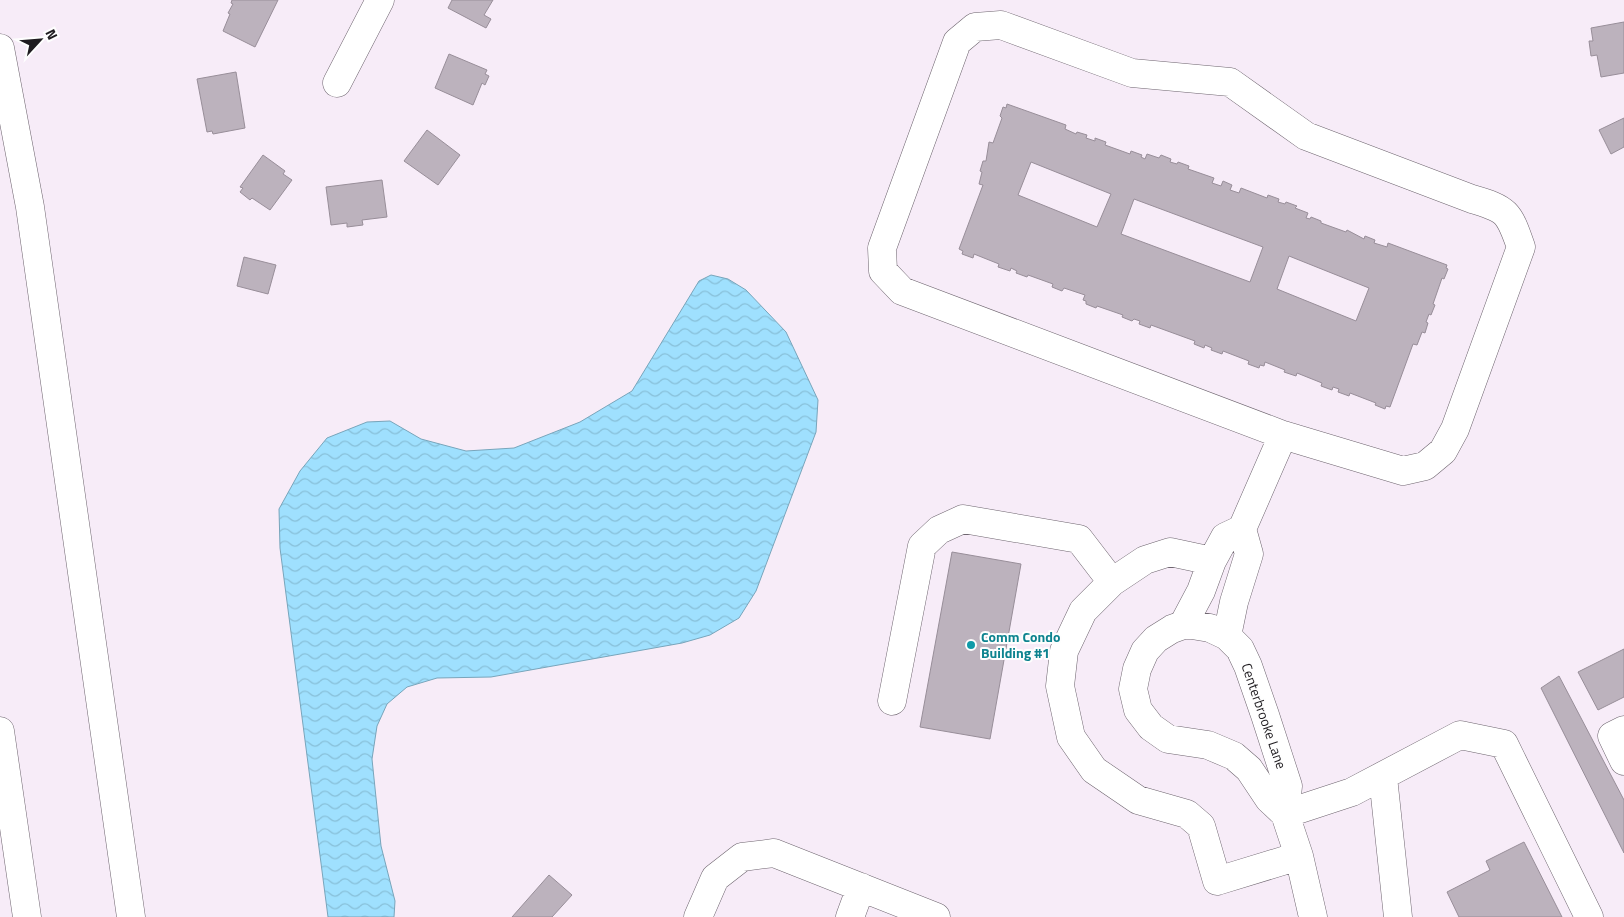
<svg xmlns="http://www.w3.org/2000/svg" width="1624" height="917" viewBox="0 0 1624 917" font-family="'Titillium Web',sans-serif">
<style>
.water{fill:url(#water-waves);stroke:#78a5bb}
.building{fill:#bcb2bd;stroke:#988e99;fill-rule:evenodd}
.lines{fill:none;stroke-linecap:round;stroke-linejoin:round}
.minor-casing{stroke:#6e656f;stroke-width:29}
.highway-casing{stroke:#6e656f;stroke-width:29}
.minor{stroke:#fff;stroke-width:28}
.highway{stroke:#fff;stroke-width:28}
.culture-dot{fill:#0f9aa8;stroke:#fefefe;stroke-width:2}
.labels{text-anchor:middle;stroke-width:4;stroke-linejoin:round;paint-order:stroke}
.culture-label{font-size:14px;font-weight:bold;fill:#0d838f;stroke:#fefefe;text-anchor:start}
.street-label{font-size:14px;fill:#1e1b1f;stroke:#fefefe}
</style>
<defs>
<pattern id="water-waves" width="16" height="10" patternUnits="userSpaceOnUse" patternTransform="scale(1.25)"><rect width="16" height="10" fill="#9fe0fe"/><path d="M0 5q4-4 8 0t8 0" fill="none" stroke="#88c0d9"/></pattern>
</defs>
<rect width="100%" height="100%" fill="#f7ecf8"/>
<path class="water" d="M711,275L728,279L746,290L786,332L818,400L816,432L756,591L739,618L710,635L682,643L491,677L437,678L407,687L387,704L377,726L372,759L381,846L395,901L394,917H328L280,548L279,509L300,471L327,438L367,422L390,421L421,439L466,451L514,448L580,422L632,391L699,281Z"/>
<path class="building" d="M232,0H278L255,47L223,31L230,14L228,13L233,4L231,3Z
M452,0H493L484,15L491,19L486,28L448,8Z
M1624,22V73L1601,77L1597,55L1591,56L1589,41H1593L1591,28Z
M449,54L487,70L485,74L489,76L485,85L482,83L473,105L435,88Z
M236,72L245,128L213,134L212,131L207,132L197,79Z
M1007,104L1066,125L1065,129L1076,134L1077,132L1087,135L1086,138L1095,141V138L1106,142L1105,145L1130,154L1131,151L1142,155L1141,157L1145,159L1147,154L1159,158L1161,155L1171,159L1170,162L1177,164L1178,162L1189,166L1188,169L1214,178L1212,183L1221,186L1223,181L1232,185L1230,190L1239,193L1241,188L1267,198L1268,195L1279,199L1278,202L1285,204L1286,202L1297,206L1295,208L1308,213L1306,218L1310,219L1311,217L1321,221V223L1346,232L1347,230L1364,239L1365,236L1375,240L1374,243L1387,247L1388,243L1447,265L1446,268L1448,269L1444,279L1442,278L1433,304L1435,305L1431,315L1429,314L1426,322L1428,323L1425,333L1422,332L1417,345L1413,344L1390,407L1386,406L1385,409L1375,405L1376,403L1350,393L1349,396L1338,392L1339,389L1333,387L1332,390L1321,386L1322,383L1297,373L1296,376L1284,372L1285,370L1265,362L1264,366L1260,365L1259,368L1248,364L1249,361L1223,351L1222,354L1211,350L1212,348L1205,345L1204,348L1194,344L1195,341L1151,325L1150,328L1139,324L1140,321L1134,319L1132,321L1122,317L1123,315L1097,306L1096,308L1086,304V301L1083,300L1085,295L1064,288L1062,291L1052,287L1053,284L1028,275L1027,277L1016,273L1017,271L1011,268L1010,271L998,267L999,264L974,254L973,258L962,254L963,251L959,249L983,185L979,184L982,172L980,171L983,161H986L989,142L993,143L1002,118L1000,116L1003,107L1006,108ZM1031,162L1111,194L1097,227L1018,195ZM1134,199L1263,247L1250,282L1121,234ZM1289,256L1369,288L1356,321L1277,289Z
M1624,118V147L1611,154L1599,130Z
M427,130L460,155L438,185L404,161Z
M263,155L285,171L283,174L292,180L270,210L252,198L250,200L240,192L243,188L240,187Z
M382,180L387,217L362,220L363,225L347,227V223L331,225L326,187Z
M244,257L276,265L268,294L237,286Z
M952,552L1021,564L990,739L920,727Z
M1624,649V697L1598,710L1578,672Z
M1559,676L1624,800V853L1541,688Z
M1524,842L1562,917H1459L1447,892L1490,870L1486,861Z
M549,875L572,895L552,917H512Z"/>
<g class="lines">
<g class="minor-casing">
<path id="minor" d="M1001,25L1132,73L1230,82L1306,136L1472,199C1507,209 1509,212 1521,247L1455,429L1443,451L1425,466L1403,471L1283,435L902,291L883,271L882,248L957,42L975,27Z
M337,83L380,0
M1242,529L1283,435
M1212,561L1170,552L1145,560L1112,582L1083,611L1064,651L1060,686L1071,737L1094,770L1138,800L1187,814L1201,826L1217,881L1299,856
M1183,625L1201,591L1212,561L1225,537L1242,529L1249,554L1234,602L1227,636
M892,701L922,546L939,530L963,519L1079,539L1112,582
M1624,730L1612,736L1624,761
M1383,777L1398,917
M1285,814L1269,799L1249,769L1234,756L1208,745L1168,739L1151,727L1138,710L1133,689L1137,669L1145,651L1156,639L1172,629L1183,625H1192L1210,628L1227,636L1240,649L1248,666L1265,715L1288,786L1285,814L1299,856L1313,917
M1285,814L1352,792L1460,735L1504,744L1589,917
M698,917L715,878L742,857L774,853L936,917
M850,917L861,887"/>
</g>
<g class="highway-casing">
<path id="highway" d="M0,48L30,207L131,917
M0,731L27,917"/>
</g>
<use href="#minor" class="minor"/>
<use href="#highway" class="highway"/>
</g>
<circle class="culture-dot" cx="971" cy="645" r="5"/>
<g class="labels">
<g class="culture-label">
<text x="981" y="642">Comm Condo<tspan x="981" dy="16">Building #1</tspan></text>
</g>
<g class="street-label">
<text transform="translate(1264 716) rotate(71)" y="5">Centerbrooke Lane</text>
</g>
</g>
<g transform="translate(40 40) rotate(64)" stroke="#fefefe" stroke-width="4" paint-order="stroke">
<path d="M0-4L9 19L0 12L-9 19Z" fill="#1e1b1f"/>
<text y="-8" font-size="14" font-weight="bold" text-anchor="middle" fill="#1e1b1f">N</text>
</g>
</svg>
